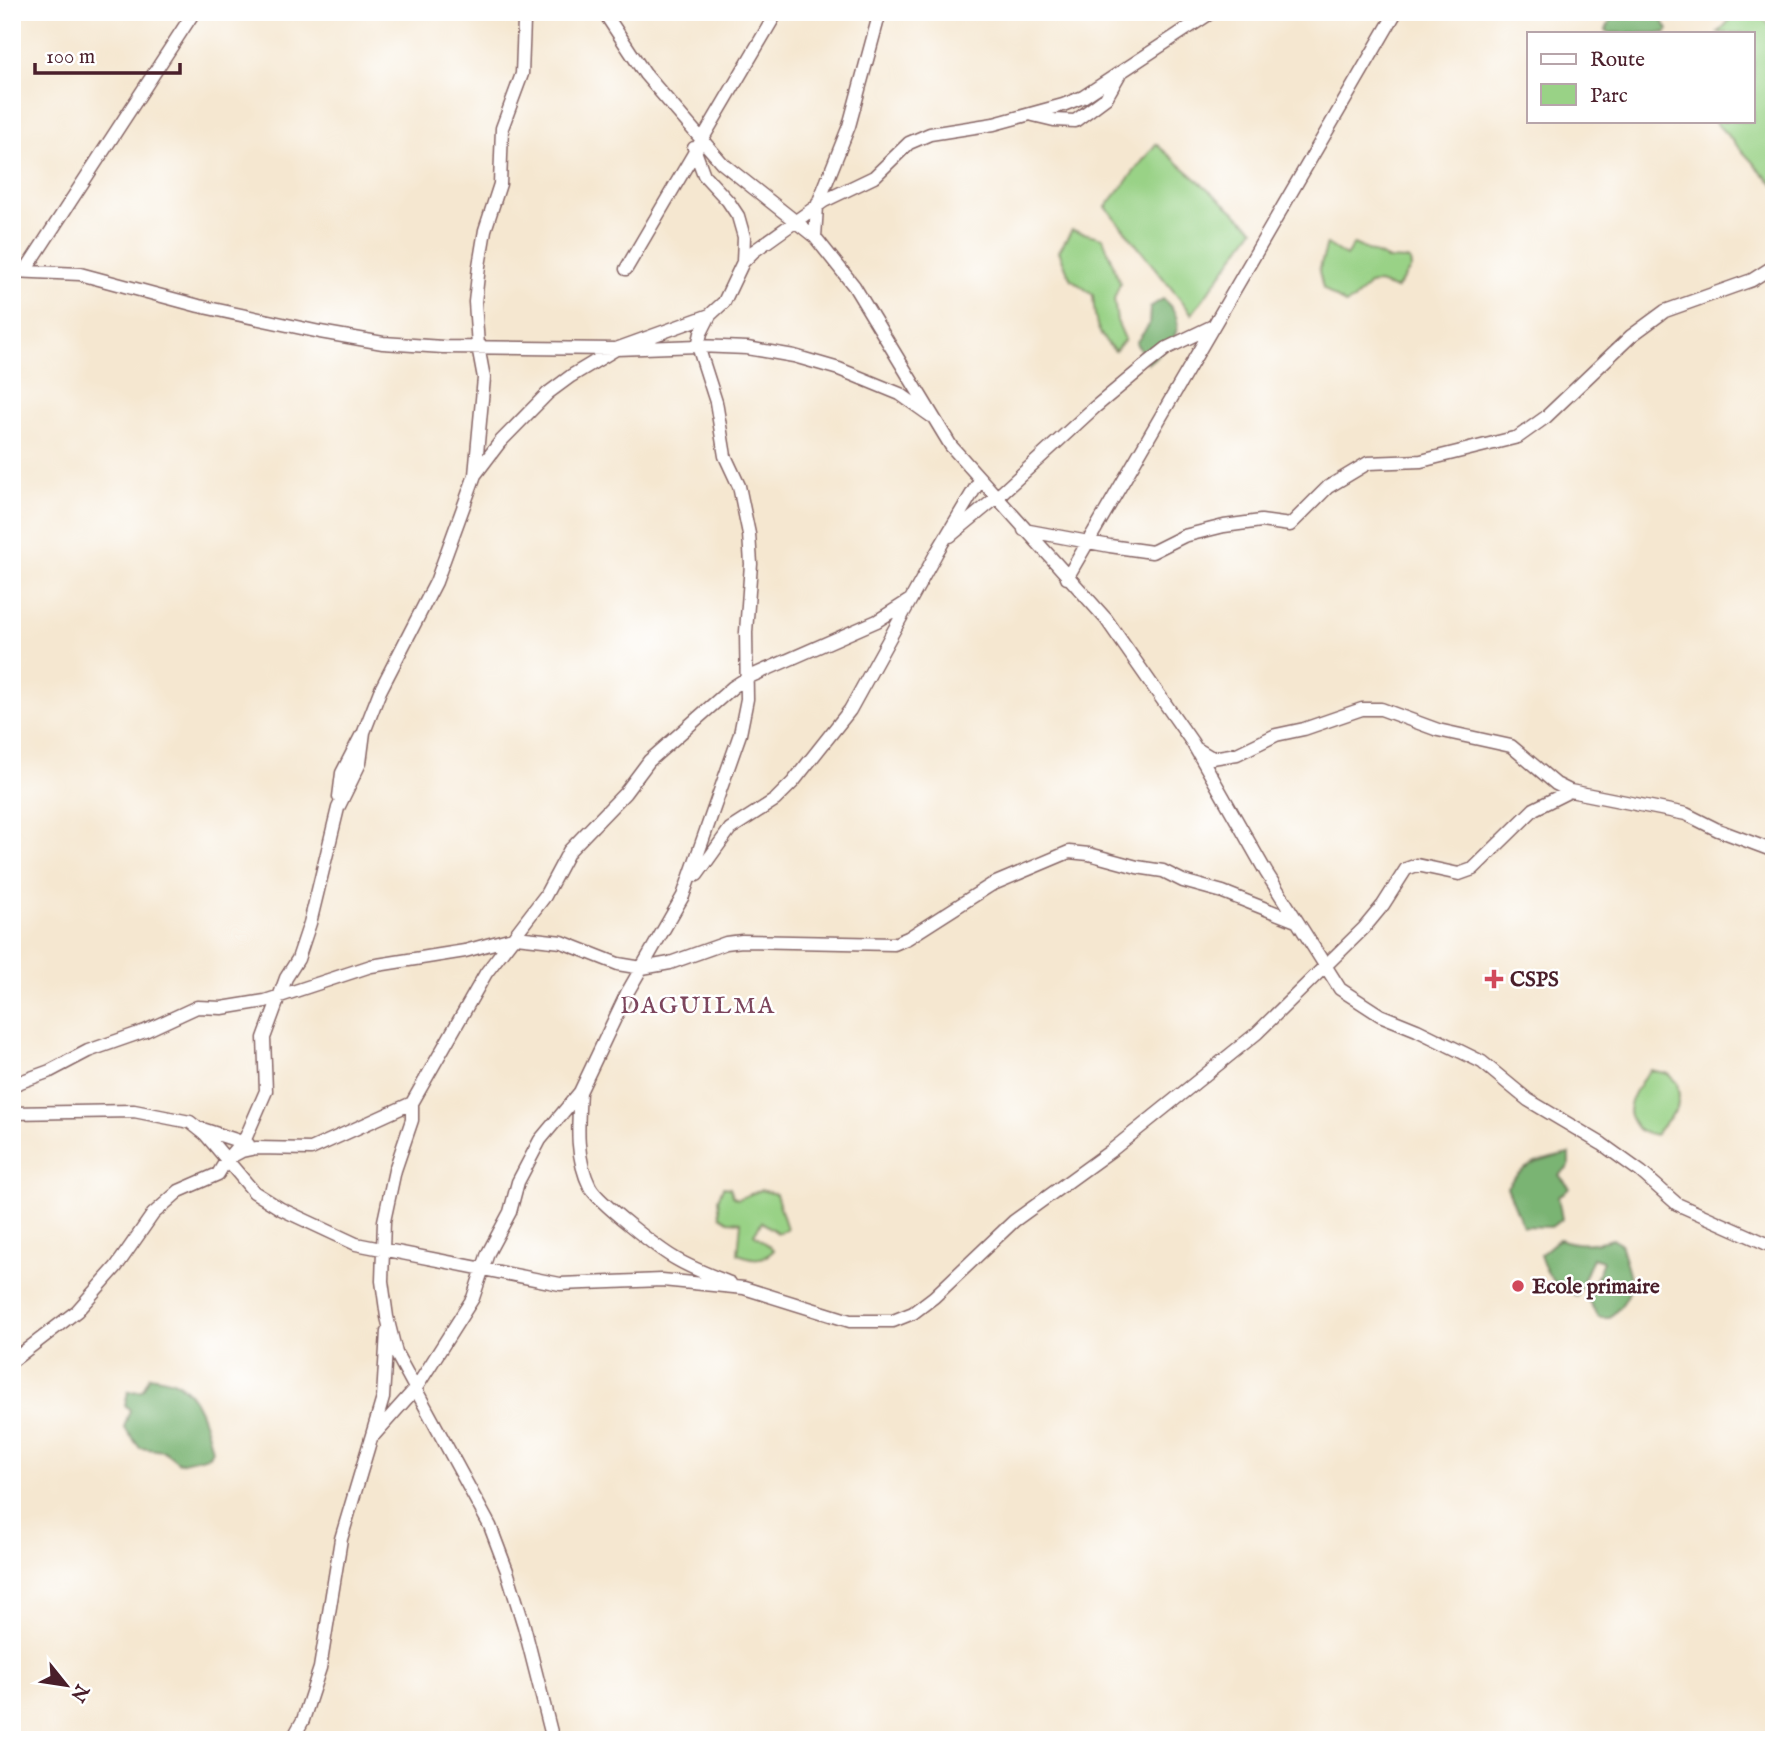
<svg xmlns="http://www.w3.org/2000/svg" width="1786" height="1752" viewBox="0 0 1786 1752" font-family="'IM FELL English',serif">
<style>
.green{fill:#99d286;stroke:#727858;stroke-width:2}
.forest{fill:#7ab473;stroke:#626a4f;stroke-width:2}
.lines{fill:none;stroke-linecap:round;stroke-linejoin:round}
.minor-casing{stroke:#866565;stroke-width:15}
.minor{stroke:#fff;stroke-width:12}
.poi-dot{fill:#d1495b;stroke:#fff;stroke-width:2.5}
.labels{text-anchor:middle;stroke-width:5;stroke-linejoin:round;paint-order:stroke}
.poi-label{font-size:21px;font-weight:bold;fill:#4a1f2b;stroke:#fff;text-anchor:start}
.quarter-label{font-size:24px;letter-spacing:2px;fill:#7c455c;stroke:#fff}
</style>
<rect width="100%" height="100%" fill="#fff"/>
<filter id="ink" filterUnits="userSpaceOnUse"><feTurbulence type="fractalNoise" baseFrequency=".0143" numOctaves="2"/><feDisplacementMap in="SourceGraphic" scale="14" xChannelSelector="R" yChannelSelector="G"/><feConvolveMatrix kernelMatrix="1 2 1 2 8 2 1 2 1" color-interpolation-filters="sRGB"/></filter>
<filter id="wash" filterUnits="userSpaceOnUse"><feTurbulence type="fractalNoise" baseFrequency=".00686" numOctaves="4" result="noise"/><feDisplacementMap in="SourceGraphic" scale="28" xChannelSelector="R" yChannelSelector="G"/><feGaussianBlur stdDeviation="1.57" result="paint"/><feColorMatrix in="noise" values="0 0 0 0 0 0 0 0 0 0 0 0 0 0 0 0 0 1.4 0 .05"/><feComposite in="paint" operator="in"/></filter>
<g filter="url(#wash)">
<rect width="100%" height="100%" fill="#f5e7d0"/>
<path class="green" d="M1737,12H1756L1774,29V185L1714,121H1753V33H1718Z
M1156,144L1254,229L1192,314L1106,207Z
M1072,230L1103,238L1120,283L1114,299L1117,321L1125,339L1115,351C1095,333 1095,321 1093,295L1070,278L1059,251Z
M1327,244L1346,256L1354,244L1387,259L1410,260L1411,268L1396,289L1379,283L1369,284L1354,300L1345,304L1323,288L1319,271Z
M1651,1070L1668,1074L1677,1083L1679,1096L1677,1109L1655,1135L1639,1131C1635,1125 1629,1118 1629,1111C1630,1098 1642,1078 1651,1070Z
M723,1187L730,1188L733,1196L738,1199L761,1190L776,1194L787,1229L778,1233L762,1222L754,1234L774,1250C763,1262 752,1259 738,1254L741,1222L728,1221L720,1216L718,1199Z"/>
<path class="forest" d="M1614,12H1658L1668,30L1666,33H1610L1606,30Z
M1163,299C1193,325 1171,345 1148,363L1136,343L1149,325L1150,307Z
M1569,1154V1166L1559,1175L1570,1188L1558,1197L1562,1219L1551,1227L1523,1226L1507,1187C1522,1163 1543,1160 1569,1154Z
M1559,1239C1577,1246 1594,1244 1613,1239L1620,1243C1630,1280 1641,1289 1609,1318H1599L1588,1300L1603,1261L1593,1258L1577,1296C1556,1287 1547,1277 1540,1255Z
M150,1376C158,1378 169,1378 177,1383C199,1395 206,1427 212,1450L209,1456L179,1463L164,1451L140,1448L124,1427L130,1410L125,1405L128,1392L142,1391Z"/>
</g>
<g filter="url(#ink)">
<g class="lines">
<g class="minor-casing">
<path id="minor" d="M604,12L645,74L722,163L815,237L854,286L951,446L1106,619L1192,742L1266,872L1340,989L1380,1015L1417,1030L1482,1062L1528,1100L1602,1144L1641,1172L1677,1204L1774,1247
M1033,115L1054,120L1075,121L1106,98L1119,75
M694,148L704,175L728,201L738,216L744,237L743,262
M815,237L817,206L849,126L880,12
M626,269L777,12
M12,271L80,274L199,306L320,332L383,343L443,347L616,349L698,346L747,348L794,356L839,369L900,394L931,416
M25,271L194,12
M475,475L484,378L478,346L475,302L479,266L485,230L500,184L502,128L522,74L524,21L527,12
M1024,530L1110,546L1152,552L1184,536L1224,526L1261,521L1290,525L1328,487L1368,463L1421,461L1518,437L1546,417L1631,336L1665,311L1752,280L1774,266
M950,536L996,498L1094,408L1148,363L1167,348L1213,326
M1067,578L1396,12
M1197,749L1212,758L1237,754L1276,735L1304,729L1362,709H1381L1438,730L1511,746L1556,784L1570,791L1686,814L1718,830L1774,851
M339,797L342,773L361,736
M697,875L730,829L775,800L793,782L850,710L937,552L980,480
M12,1085L50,1071L88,1051L145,1031L197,1007L222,1008L265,1001L371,966L465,951L516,937L562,942L618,964L642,968L670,963L726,943L742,941L894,944L908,938L991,885L1069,852L1089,854L1137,867L1163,871L1183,881L1223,892L1296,921
M580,1092C578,1124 575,1157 590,1187C598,1202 660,1250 676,1259C693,1269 712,1276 730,1283
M412,1103V1120L395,1170L384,1221L382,1281L387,1317L396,1353L490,1526L507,1571L524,1626L553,1740
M12,1113L134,1111L190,1122L205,1134L254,1192L281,1209L356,1244L560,1284L662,1280L744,1288L850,1321H893L913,1313L934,1297L1014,1221L1112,1150L1257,1033L1364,928L1383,905L1406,869L1417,865L1459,874L1473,869L1534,809L1570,791
M202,1129L248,1144
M227,1159L246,1137L266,1091L264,1038L286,978L298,959L310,923L338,808L360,763L364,732L380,691L436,582L475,475L500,442L548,393L571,376L616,349L710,315L724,302L743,262L754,251L824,201L874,177L909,143L930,134L994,124L1063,105L1083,97L1212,12
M12,1361L77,1311L116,1267L153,1214L179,1191L218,1174L227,1159L242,1151L256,1148L311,1149L412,1103L486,973L545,896L569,851L625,793L649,761L733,687L747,678L877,621L910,600
M374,1435L416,1388L473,1298L488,1253L510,1212L518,1182L540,1140L580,1092L627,993L683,896L740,734L747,699L746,632L751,564L749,534L739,486L725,456L716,402L698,346L701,333L710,315
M292,1740L303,1720L320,1668L341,1539L383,1398L387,1331"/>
</g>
<use href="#minor" class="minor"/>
</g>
</g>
<g class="poi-dot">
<path d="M1490.5 968.5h7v7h7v7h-7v7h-7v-7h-7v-7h7z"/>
<circle cx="1518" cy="1286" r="7"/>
</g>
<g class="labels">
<g class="poi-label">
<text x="1510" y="986">CSPS</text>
<text x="1532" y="1293">Ecole primaire</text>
</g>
<g class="quarter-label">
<text x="698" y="1013">DAGUILMA</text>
</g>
</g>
<rect width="1786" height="1752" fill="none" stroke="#fff" stroke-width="42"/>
<rect x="1527" y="32" width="228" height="91" fill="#ffffff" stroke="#b7a5aa" stroke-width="2"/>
<rect x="1541" y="54" width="35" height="10" fill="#ffffff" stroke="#b7a5aa" stroke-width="2"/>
<text x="1590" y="66" font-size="21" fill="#4a1f2b">Route</text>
<rect x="1541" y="84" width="35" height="21" fill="#99d286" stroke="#b7a5aa" stroke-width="2"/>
<text x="1590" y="102" font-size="21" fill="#4a1f2b">Parc</text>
<g transform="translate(66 1685) rotate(120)" stroke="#ffffff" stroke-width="5" paint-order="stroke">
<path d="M0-5L12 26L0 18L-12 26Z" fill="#4a1f2b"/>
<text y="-10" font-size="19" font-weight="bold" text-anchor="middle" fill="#4a1f2b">N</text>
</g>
<path d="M35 63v10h145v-10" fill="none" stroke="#4a1f2b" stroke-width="3.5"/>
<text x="46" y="63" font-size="21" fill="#4a1f2b" stroke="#ffffff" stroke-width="5" paint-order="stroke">100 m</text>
</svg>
